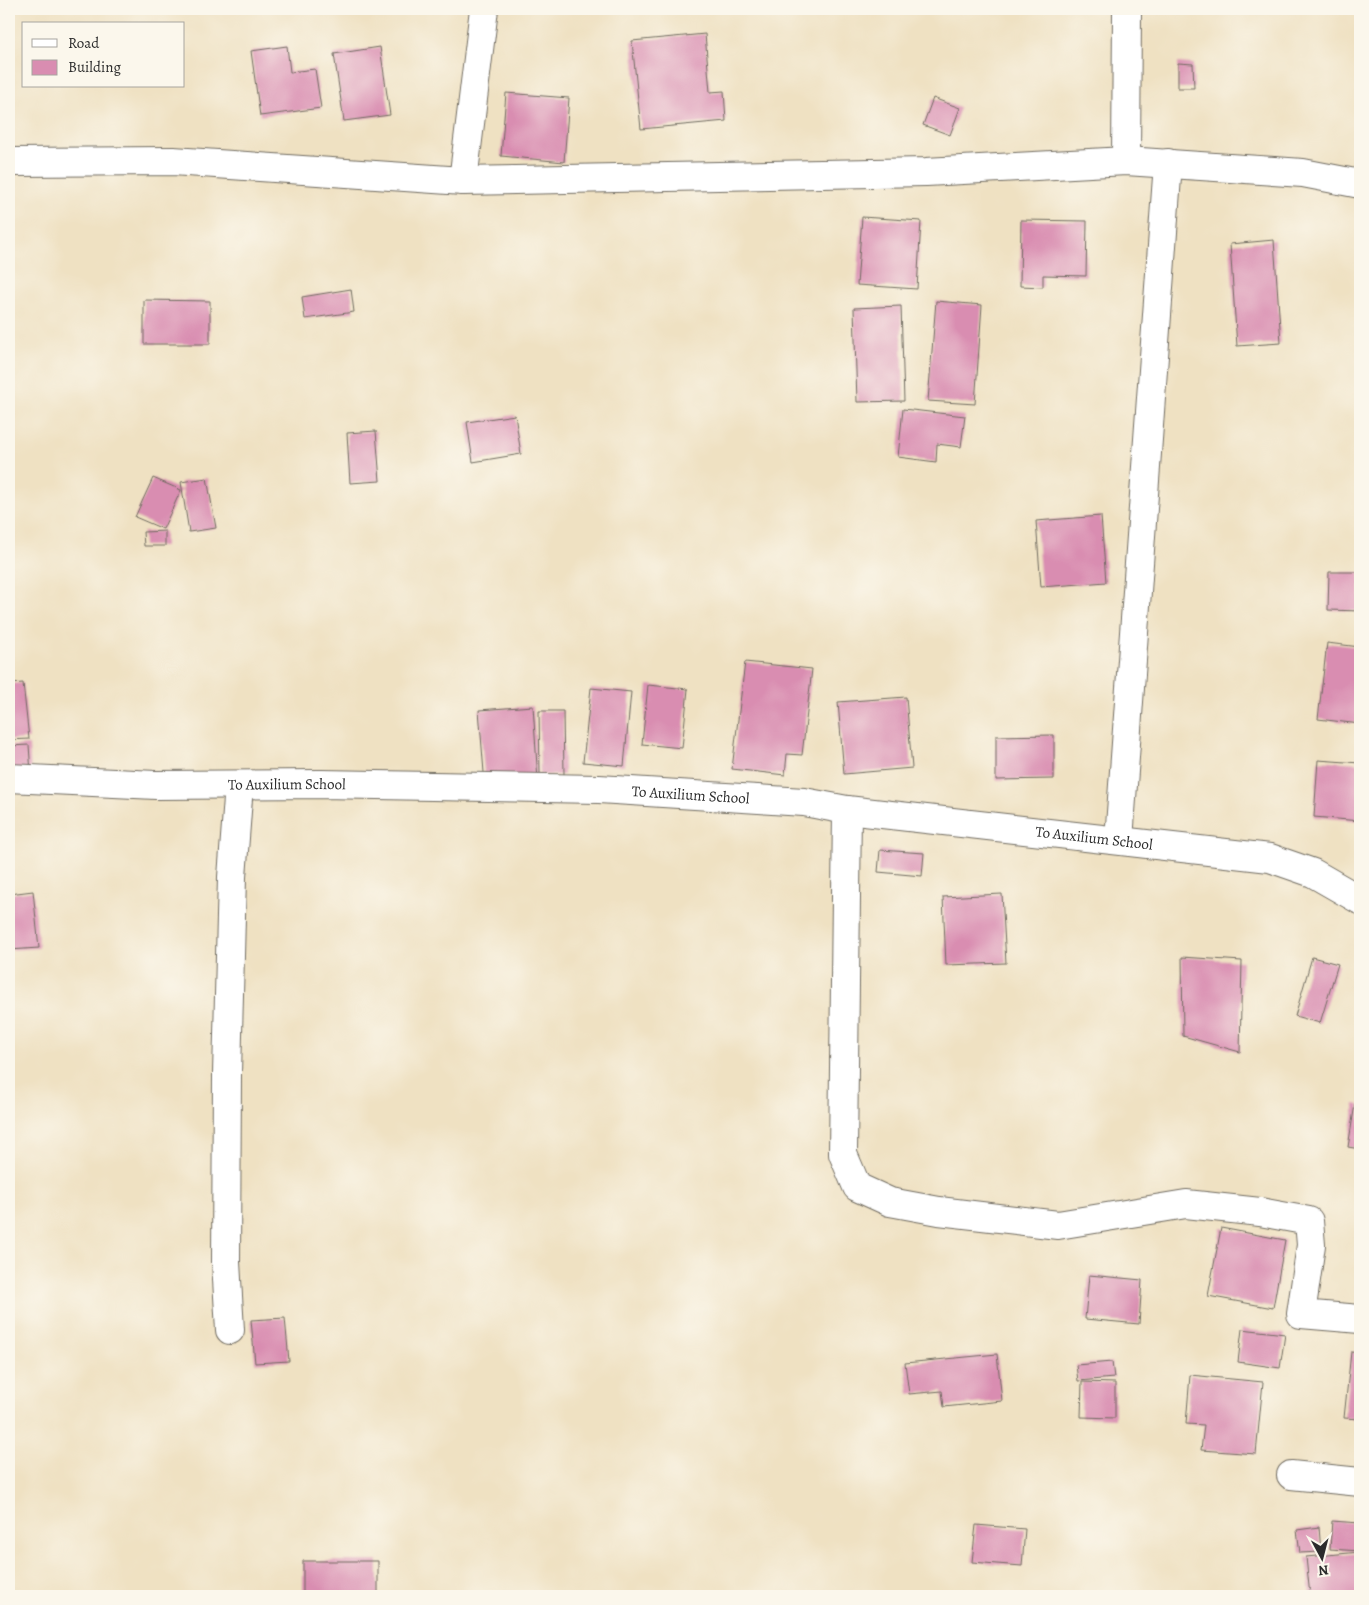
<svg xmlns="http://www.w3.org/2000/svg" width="1369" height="1605" viewBox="0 0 1369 1605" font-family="Alegreya,serif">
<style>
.building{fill:#d98db1}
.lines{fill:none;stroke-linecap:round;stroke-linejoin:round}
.minor-casing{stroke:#706b60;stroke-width:30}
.minor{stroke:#fff;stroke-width:28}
.labels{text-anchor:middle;stroke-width:4;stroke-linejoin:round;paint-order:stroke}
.street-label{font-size:15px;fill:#2b2b2b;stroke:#fbf7ec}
</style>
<rect width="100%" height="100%" fill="#fbf7ec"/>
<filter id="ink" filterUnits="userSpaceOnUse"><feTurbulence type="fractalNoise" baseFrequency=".02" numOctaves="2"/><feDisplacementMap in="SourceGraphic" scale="10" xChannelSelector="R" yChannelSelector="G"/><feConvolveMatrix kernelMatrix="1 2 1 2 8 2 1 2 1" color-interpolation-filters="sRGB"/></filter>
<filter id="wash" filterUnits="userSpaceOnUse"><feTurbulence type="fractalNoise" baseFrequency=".0096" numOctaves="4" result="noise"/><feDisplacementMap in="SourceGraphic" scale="20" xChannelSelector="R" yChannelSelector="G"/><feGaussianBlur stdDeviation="1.12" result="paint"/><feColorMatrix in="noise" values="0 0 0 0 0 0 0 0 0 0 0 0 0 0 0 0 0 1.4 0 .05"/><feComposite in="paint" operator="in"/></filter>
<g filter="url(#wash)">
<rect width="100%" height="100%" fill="#efe1c2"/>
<g id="blocks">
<path class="building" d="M705,34L710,92L724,91L726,121L641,129L632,41Z
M287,46L290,72L315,69L321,108L260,116L251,51Z
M380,47L390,115L344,121L334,54Z
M1178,63L1193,64L1194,88H1178Z
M506,93L569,98L564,162L501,156Z
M933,98L960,108L950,135L923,125Z
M862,217L921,221L917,289L857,285Z
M1021,220L1087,221L1086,276L1043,275V287L1020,286Z
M1274,240L1281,343L1237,346L1230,244Z
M351,289L354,312L305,319L302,297Z
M144,300L210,301V344H144Z
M936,301L982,305L975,404L928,401Z
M901,306L904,401L857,402L854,308Z
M903,409L965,416L961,447L937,444L936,462L898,457Z
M515,415L521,454L473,462L467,422Z
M376,431L380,481L350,483L347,433Z
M153,478L181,490L163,529L135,517Z
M207,478L216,528L189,532L181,482Z
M1101,516L1106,582L1041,587L1036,521Z
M165,531V546H144L143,532Z
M1329,572H1360V611L1328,610Z
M1327,643L1360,647V724L1318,719Z
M745,662L812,669L802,755L787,754L785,775L732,769Z
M23,683L29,739L9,740V684Z
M648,685L688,689L682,748L642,744Z
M591,688L631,692L624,766L583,762Z
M906,697L912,768L844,774L838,702Z
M533,706L538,781L485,785L479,710Z
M539,711H563L564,775H540Z
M1054,735V779L996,780V736Z
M29,745L31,773L9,775V746Z
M1318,760L1360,763V821L1314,817Z
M880,850L924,853L922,876L878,872Z
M33,891L39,948L9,950V894Z
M1002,894L1006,963L946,965L943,897Z
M1182,957L1242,961L1240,1052L1183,1036Z
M1312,957L1338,964L1320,1023L1295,1016Z
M1355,1104L1360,1105V1149L1348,1147Z
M1221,1228L1285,1240L1273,1308L1208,1296Z
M1089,1275L1142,1280L1139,1324L1085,1319Z
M285,1318L289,1361L255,1363L251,1320Z
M1242,1329L1285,1334L1280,1368L1238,1362Z
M1351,1352L1360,1353V1419L1344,1418Z
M997,1354L1002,1401L944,1407L942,1391L909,1394L905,1363Z
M1112,1362L1114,1378L1078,1381L1076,1365Z
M1190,1375L1263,1382L1256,1454L1201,1450L1204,1425L1186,1424Z
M1082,1382L1115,1383V1418L1081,1417Z
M1332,1521L1360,1523V1551L1330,1549Z
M976,1525L1025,1529L1022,1566L972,1562Z
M1319,1527L1321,1552L1300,1553L1297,1530Z
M1360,1552V1596H1310L1306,1557Z
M303,1561H378V1596H303Z"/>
</g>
</g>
<g filter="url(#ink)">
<use href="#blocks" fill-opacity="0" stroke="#706b60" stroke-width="1"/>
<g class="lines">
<g class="minor-casing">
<g id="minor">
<path d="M1126,161L1127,9"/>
<path d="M9,162L173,161L463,181L926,172L1126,161L1303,173L1360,184"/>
<path d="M463,181L484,9"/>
<path id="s1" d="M9,778L156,785L321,784L599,789L804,802L847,810L1270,858L1313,873L1360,900"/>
<path d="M847,810L843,1154L857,1187L890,1202L939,1211L1058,1225L1186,1204L1260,1212L1309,1221L1311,1245L1301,1314L1360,1319"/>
<path d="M1119,840L1168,163"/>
<path d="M230,1330L226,1262L227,1074L232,877L239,785"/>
<path d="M1291,1475L1360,1482"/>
</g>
</g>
<use href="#minor" class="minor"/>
</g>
</g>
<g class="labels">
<g class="street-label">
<text dy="5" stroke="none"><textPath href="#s1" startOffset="278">To Auxilium School</textPath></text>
<text dy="5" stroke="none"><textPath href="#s1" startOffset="682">To Auxilium School</textPath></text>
<text dy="5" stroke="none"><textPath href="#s1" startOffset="1088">To Auxilium School</textPath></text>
</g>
</g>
<rect width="1369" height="1605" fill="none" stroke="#fbf7ec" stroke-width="30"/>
<rect x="22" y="22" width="162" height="65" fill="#fbf7ec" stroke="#a8a59f"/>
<rect x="32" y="39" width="25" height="8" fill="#ffffff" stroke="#a8a59f"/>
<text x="68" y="48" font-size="15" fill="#2b2b2b">Road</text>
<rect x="32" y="60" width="25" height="15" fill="#d98db1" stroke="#a8a59f"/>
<text x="68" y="72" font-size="15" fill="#2b2b2b">Building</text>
<g transform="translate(1322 1558) rotate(173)" stroke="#fbf7ec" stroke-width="4" paint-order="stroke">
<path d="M0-4L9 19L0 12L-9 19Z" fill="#2b2b2b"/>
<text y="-8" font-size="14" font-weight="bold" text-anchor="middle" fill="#2b2b2b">N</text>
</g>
</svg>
